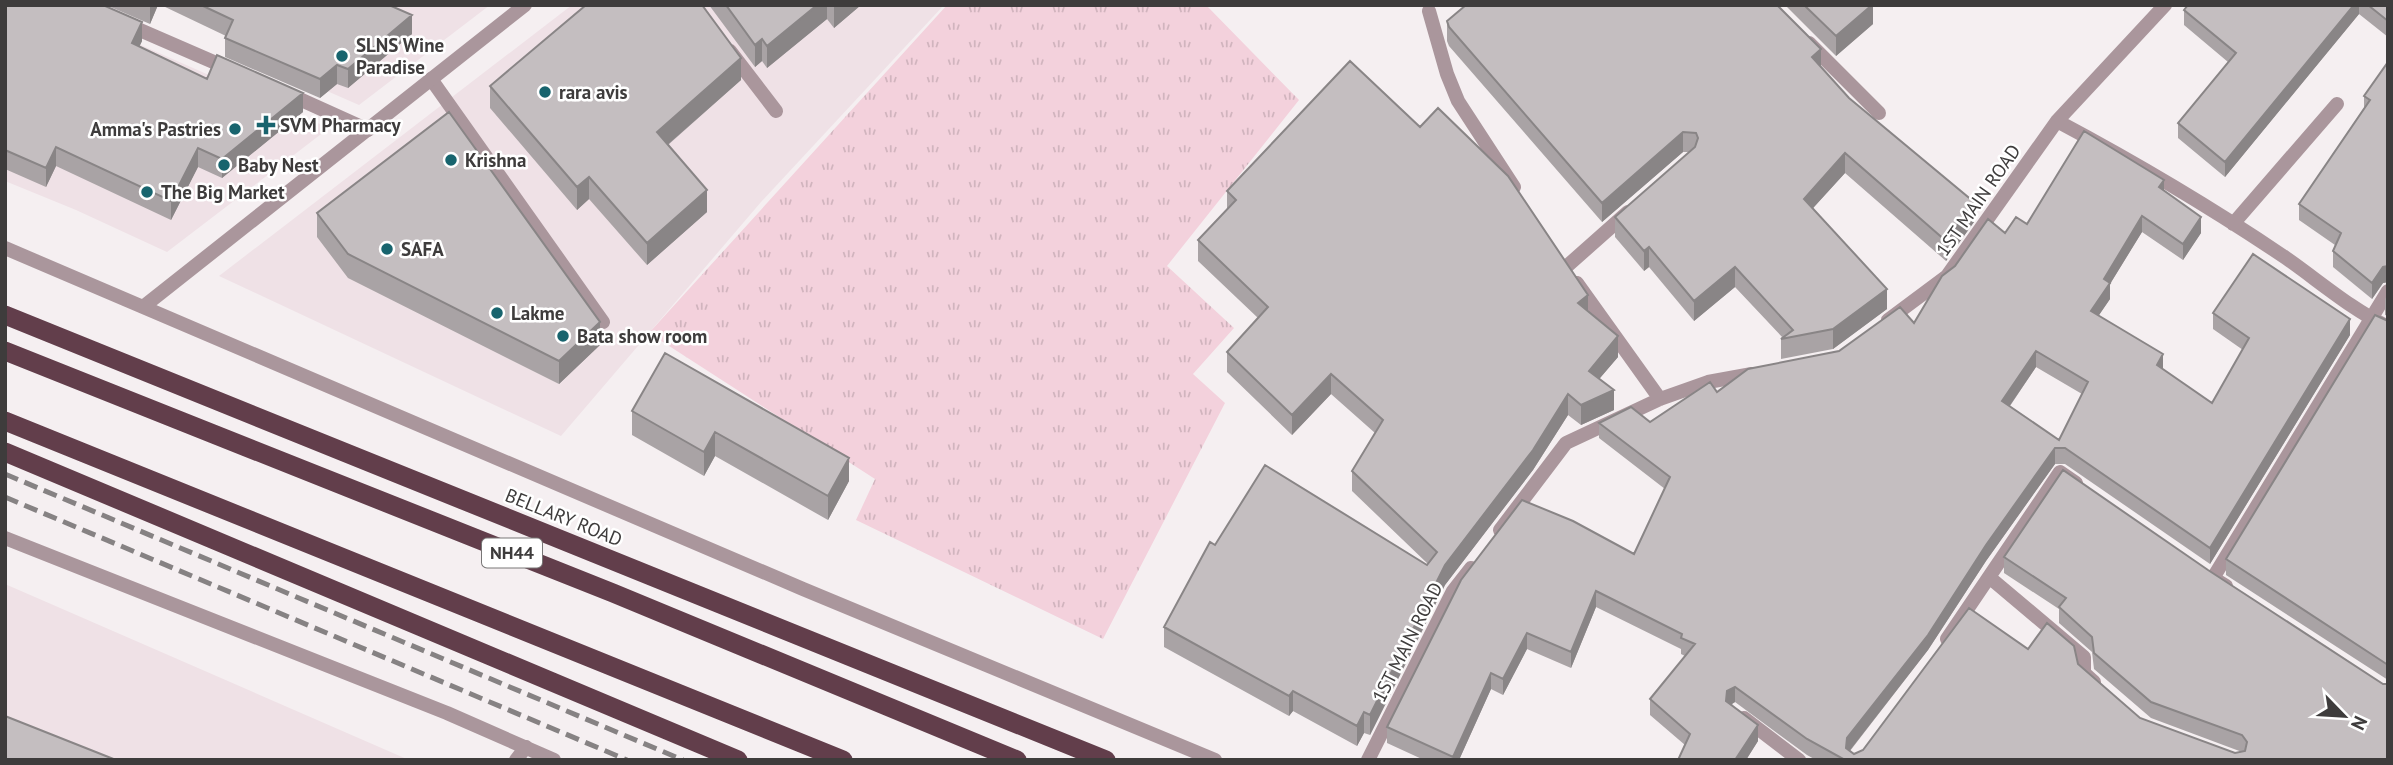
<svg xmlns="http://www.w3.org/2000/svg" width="2393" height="765" viewBox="0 0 2393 765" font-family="'PT Sans',sans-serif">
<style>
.built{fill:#efe1e6}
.grass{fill:url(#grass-tufts)}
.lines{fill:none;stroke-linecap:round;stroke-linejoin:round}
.service{stroke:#aa969c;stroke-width:14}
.minor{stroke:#aa969c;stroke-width:14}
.tertiary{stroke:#aa969c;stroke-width:14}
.trunk{stroke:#623e4b;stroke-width:19}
.rail{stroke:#868283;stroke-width:5;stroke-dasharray:14 7;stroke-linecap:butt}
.wall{fill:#a9a3a5;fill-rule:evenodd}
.shaded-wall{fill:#898586}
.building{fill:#c4bec0;stroke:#898586;stroke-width:2;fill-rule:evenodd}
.poi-dot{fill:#18646e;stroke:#fff;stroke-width:2.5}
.labels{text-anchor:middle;stroke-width:5;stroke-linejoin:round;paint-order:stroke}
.shield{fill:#fff;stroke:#787676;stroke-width:2}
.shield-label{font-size:18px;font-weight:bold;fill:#3e3c3c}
.poi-label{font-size:19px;font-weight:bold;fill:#3e3c3c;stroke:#fff;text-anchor:start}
.street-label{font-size:19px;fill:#3e3c3c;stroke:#fff}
</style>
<defs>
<pattern id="grass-tufts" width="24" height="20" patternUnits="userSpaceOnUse" patternTransform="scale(1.75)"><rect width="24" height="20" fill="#f3d1dc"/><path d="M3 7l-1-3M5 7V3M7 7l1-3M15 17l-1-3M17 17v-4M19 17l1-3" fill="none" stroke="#d1b4be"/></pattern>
</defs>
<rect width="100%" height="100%" fill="#f5eff1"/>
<path class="built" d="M5,5H50L329,128L167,252L76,210L5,181Z
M342,5H490L359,105L263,63Z
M572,5H944L761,202L561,436L219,276Z
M5,584L409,760H5Z"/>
<path class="grass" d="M947,5H1206L1299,100L1167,266L1234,328L1193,374L1225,403L1103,639L856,520L875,479L649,333Z"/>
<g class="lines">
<path class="service" d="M1744,718L1799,760
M516,760L526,747"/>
<path class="minor" d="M1429,11L1447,74L1458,101L1514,187
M126,24L232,70
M1809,43L1879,113
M730,51L776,111
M431,79L603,322
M286,93L368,130
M2057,121C2136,163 2212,208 2286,258C2319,281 2351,309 2388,327
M2233,224L2337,104
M1566,267L1628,212
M1577,283L1660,399
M1888,320L1947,276L2057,121L2165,5
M1500,530L1566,443L1660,399L1708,382L1752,374
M1989,577L2084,657V673L2094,682
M2226,586L2213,578L2388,291
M1947,639L2060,472L2076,483
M1368,760L1453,591L1471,568"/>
<path class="tertiary" d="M5,248L803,589L1215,760
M143,307L525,5
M5,538L447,713L554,760"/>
<path class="trunk" d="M5,315L1106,760
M5,351L613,593L1017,760
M5,421L843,760
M5,452L738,760"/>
<path class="rail" d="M5,474L683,760
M5,497L627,760"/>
</g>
<path class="wall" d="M5,5L142,41L139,47L207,79L303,112L222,178L198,167L171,220L56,166L46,187L5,169Z
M106,5H158L150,24Z
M161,5H389L412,34L348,88L337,84L320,98L225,57V38L226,36Z
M709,5H861L834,28L827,19L767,68L762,61L755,67Z
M1785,5H1873V24L1836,56Z
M2188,5H2388V37L2359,14L2225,177L2178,138V123L2228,62L2184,25V10Z
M1447,21L1821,67L1849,98L1974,222L1946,261L1845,173L1813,208L1887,309L1833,349L1781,359V339L1783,338L1735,287L1694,321L1649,267L1644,271L1615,237V217L1689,152H1683L1602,222L1449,46L1447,41Z
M2388,62V282L2383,283L2372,299L2333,267V251L2335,245L2299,220V204L2364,108V96Z
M741,80L668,145L707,212L647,265L589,199L577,210L490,108V86Z
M1227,191L1588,312L1618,357L1599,379L1614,410L1581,425L1568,415L1533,470L1445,585L1370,735L1364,733L1357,746L1293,711L1289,716L1164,647V627L1215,545L1427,565L1428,564L1352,491V471L1375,433L1331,394L1292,435L1227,372V352L1258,318L1198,261V240L1227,210Z
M2164,191L2201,233L2183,260L2142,232L2110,284V299L2098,316L2163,369L2212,403L2243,350L2213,329V313L2350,335L2210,564L2065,464H2055L1986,561L1928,650L1850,751L1854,754L1863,750L2028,649L2078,664L2140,718L2235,753L2242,752L2151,718L2094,669L2092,652L2059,623V609L2004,573V557L2388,760H1816L1807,755L1735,702L1732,704L1758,741L1746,760H1678L1685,745L1650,715V699L1685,656L1681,654V649L1596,607L1571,668L1527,649L1503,695L1491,689L1459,760H1424L1387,743V727L1634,554L1665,489L1599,438V423L1650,422L1717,392L1839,351L1914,323L2005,233L2027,224ZM2036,367L2082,394L2059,440L2010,406Z
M317,213L600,345L559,384L348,278L317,237Z
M2388,294V316L2385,315V299Z
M2388,321V680L2226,575V559Z
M665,353L849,481L828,520L715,456L704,476L632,435V411Z"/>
<path class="shaded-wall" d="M150,5H158L150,24Z
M817,5H827V19L767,68V46Z
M834,5H861L834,28Z
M1872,5H1873V24L1836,56V36Z
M2354,5H2359V14L2225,177V162Z
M412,15V34L348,88V69Z
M142,22V41L132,62V43Z
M762,39V61L755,67V45Z
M1821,49V69L1812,57Z
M741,58V80L657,154V132Z
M337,65V84L320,98V79Z
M303,93V112L222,178V159Z
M1683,132V152L1602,222V203Z
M56,147V166L46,187V168Z
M198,148V167L171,220V201Z
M1845,153V173L1804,218V199Z
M589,177V199L577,210V187Z
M2164,180V196L2159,187Z
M707,190V212L647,265V243Z
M1974,202V222L1946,261V241Z
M2142,216V232L2110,284V299L2091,327V311L2104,279Z
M2201,217V233L2183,260V244Z
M1649,247V267L1644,271V251Z
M2388,266V282L2383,283L2372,299V283L2383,267Z
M1735,267V287L1694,321V301Z
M1887,289V309L1833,349V329Z
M1588,295V315L1578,303Z
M2350,319V335L2210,564V548Z
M600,322V345L559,384V361Z
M1618,336V357L1589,391V371Z
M2036,351V367L2002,417V401Z
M2163,354V370L2157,365Z
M1331,374V394L1292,435V415Z
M1614,390V410L1581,425V405Z
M1568,394V415L1533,470L1445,585L1370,735V715L1445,565Z
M715,432V456L704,476V452Z
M2055,448V464L1986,561L1928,650L1847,754L1846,760L1847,738Z
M849,458V481L828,520V496Z
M1596,591V607L1571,668V652Z
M1527,633V649L1503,695V679Z
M1491,673V689L1459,760H1453V757Z
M1735,687V702L1727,707V691Z
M1293,691V711L1289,716V696Z
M1364,712V733L1357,746V726Z
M1758,725V741L1746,760H1735Z"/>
<path class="building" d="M5,5H103L142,22L132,43L207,79L217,55L303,93L222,159L198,148L171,201L56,147L46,168L5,150Z
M201,5H389L412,15L348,69L337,65L320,79L225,38L233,20Z
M586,5H702L741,58L657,132L707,190L647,243L589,177L577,187L490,86Z
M726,5H817L767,46L762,39L755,45Z
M1466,5H1777L1821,49L1812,57L1849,98L1974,202L1946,241L1845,153L1804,199L1887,289L1833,329L1781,339L1793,330L1735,267L1694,301L1649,247L1644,251L1615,217L1695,147L1698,138L1696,133L1683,132L1602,203L1449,27L1447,21Z
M1804,5H1872L1836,36Z
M2188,5H2354L2225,162L2178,123L2236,53L2184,10Z
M2368,5H2388V21Z
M1350,61L1420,127L1438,108L1508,176L1588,295L1578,303L1618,336L1589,371L1614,390L1581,405L1568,394L1533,450L1445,565L1370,715L1364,712L1357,726L1293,691L1289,696L1164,627L1210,542L1215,545L1265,465L1427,565L1437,552L1352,471L1383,420L1331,374L1292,415L1227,352L1268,307L1198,240L1236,200L1227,191Z
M2388,62V266L2383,267L2372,283L2333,251L2341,233L2299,204L2370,100L2364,96Z
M449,112L600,322L559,361L348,254L317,213Z
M2084,131L2164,180L2159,187L2201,217L2183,244L2142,216L2104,279L2110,283L2091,311L2163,354L2157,365L2212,403L2249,338L2213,313L2253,254L2350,319L2210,548L2065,448H2055L1986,545L1928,635L1847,738L1846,748L1854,754L1863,750L1969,608L2028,649L2047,623L2074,646L2078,664L2140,718L2235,753L2245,751L2247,742L2242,735L2151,702L2094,653L2092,637L2059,607L2066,598L2004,557L2063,470L2208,570L2383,684H2388V760H1845L1807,739L1735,687L1727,691L1726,701L1758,725L1735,760H1678L1690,734L1650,699L1695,644L1681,638L1682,634L1596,591L1571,652L1527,633L1503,679L1491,673L1453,757L1387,727L1461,580L1522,500L1573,521L1634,554L1670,477L1599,423L1631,407L1650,422L1710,382L1717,392L1748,369L1839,351L1900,307L1914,323L1942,276L1955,266L1988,219L2005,233L2016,217L2027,224ZM2036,351L2088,382L2059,440L2002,401Z
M2375,315L2388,321V665L2226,559Z
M665,353L849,458L828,496L715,432L704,452L632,411Z
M5,716L116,760H5Z"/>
<g class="poi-dot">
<circle cx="342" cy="56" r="7"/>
<circle cx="545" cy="92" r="7"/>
<path d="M262.5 114.5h7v7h7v7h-7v7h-7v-7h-7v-7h7z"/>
<circle cx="235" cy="129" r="7"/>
<circle cx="451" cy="160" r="7"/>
<circle cx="224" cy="165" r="7"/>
<circle cx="147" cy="192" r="7"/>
<circle cx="387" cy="249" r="7"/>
<circle cx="497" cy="313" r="7"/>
<circle cx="563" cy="336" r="7"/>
</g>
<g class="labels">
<rect class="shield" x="482" y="538.5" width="60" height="29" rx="5"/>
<g class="shield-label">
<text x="512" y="559">NH44</text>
</g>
<g class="poi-label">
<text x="356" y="52">SLNS Wine<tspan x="356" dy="22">Paradise</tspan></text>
<text x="559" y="99">rara avis</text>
<text x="280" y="132">SVM Pharmacy</text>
<text x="221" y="136" text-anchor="end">Amma's Pastries</text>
<text x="465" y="167">Krishna</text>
<text x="238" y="172">Baby Nest</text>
<text x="161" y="199">The Big Market</text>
<text x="401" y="256">SAFA</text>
<text x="511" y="320">Lakme</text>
<text x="577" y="343">Bata show room</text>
</g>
<g class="street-label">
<text transform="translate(1978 200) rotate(-55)" y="7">1ST MAIN ROAD</text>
<text transform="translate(564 517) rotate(22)" y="7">BELLARY ROAD</text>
<text transform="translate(1407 642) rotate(-63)" y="7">1ST MAIN ROAD</text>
</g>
</g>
<rect width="2393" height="765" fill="none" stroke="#3e3c3c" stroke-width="14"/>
<g transform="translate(2344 716) rotate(115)" stroke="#ffffff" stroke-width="5" paint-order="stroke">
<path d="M0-5L12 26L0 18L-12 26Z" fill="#3e3c3c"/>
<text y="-10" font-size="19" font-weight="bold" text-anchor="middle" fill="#3e3c3c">N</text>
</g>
</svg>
